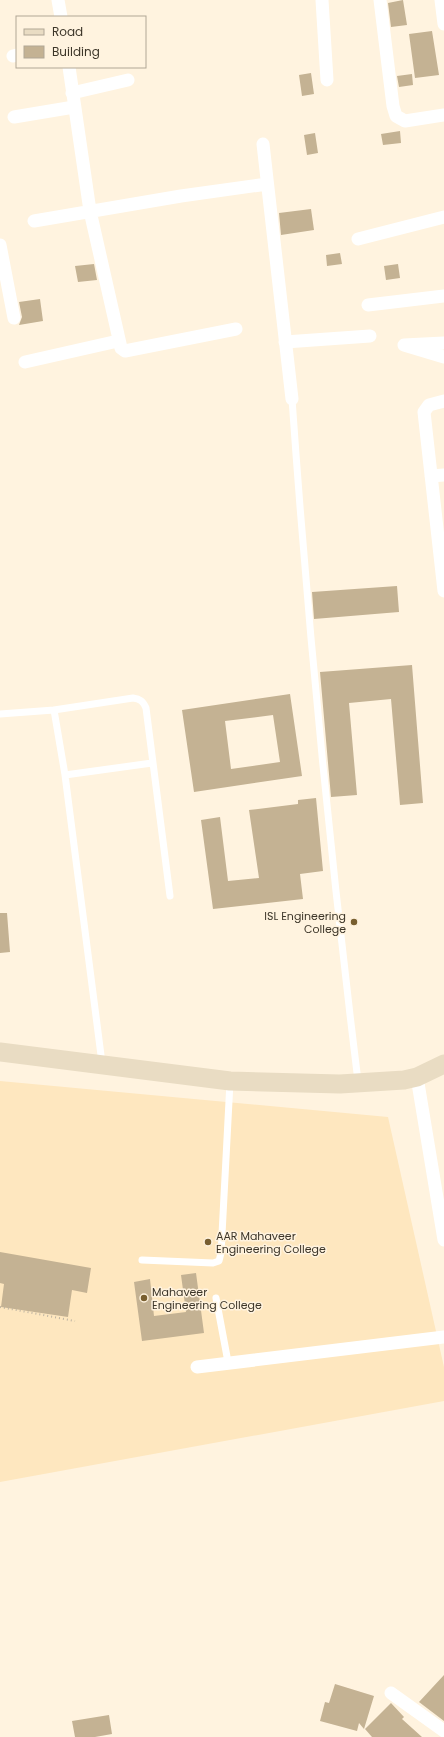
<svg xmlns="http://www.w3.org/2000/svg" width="444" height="1737" viewBox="0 0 444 1737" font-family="Poppins,sans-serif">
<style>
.built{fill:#fee7bf}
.building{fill:#c4b293;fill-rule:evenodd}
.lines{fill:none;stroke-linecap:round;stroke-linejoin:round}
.path{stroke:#beb4a2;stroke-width:2;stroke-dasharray:1 3;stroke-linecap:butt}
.lane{stroke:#fff;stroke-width:7}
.street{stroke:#fff;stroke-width:13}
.secondary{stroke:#e9dcc3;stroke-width:19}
.poi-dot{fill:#785e2f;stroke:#fff3df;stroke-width:1.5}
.labels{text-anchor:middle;stroke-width:3;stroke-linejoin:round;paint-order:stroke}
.poi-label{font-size:11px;fill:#3d3629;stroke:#fff3df;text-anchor:start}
</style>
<rect width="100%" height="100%" fill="#fff3df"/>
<path class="built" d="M0,1081L388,1117L444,1367V1401L0,1482Z"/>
<path class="building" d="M403,0L407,25L391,27L388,3Z
M432,31L439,75L415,78L409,34Z
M311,73L314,94L302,96L299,75Z
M412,74L413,85L399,87L397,76Z
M400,131L401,143L383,145L381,134Z
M315,133L318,153L307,155L304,135Z
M311,209L314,230L281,235L279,213Z
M340,253L342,264L327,266L326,255Z
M94,264L97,280L78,282L75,266Z
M398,264L400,278L386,280L384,266Z
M40,299L43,321L19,325L22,317L19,302Z
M397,586L399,612L314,619L312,592Z
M412,665L423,803L400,805L391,699L349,703L357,795L331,797L320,672Z
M290,694L302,776L194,792L182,710ZM273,715L280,762L231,769L225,721Z
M316,798L323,871L300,874L303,899L213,909L201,820L220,817L228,881L259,878L249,810L298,804V800Z
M0,913H7L10,952L0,953Z
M0,1252L91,1268L87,1293L72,1290L68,1317L1,1307L4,1284L0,1283Z
M196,1273L204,1333L142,1341L134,1282L150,1279L154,1316L186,1312L181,1275Z
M444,1675V1721L419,1702Z
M335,1684L374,1696L364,1729L359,1723L357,1731L320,1721L325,1702L329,1703Z
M391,1703L404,1717L402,1719L422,1737H372L365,1729Z
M109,1715L112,1734L95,1737H75L72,1721Z"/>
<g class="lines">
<path class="path" d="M0,1307L75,1321"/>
<path class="lane" d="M292,399C308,627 330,854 358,1081
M0,714L54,710
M65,775L152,763
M102,1063L65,775L54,710L133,698C140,699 143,701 146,708L170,896
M142,1260L213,1263L219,1261L221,1253L230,1082
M216,1298L228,1362"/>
<path class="street" d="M58,0L61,17
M322,0L327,80
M380,0L393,106L396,116L405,121L444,115
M441,0L444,24
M13,56L17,55
M69,67L90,211L121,348L125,351L236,329
M72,93L128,80
M14,117L74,107
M263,144L292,399
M34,221L181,196L267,184
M358,239L444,217
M0,245L14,318
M368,305L444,296
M285,342L370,336
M444,343L404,345L444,357
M25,362L118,341
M444,401L429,405L424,412L444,591
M431,476L444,475
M417,1077L444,1240
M197,1367L444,1337
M391,1693L444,1731"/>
<path class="secondary" d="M0,1052L230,1081L340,1084L404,1080L417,1077L444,1064"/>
</g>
<g class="poi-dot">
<circle cx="354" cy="922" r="4"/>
<circle cx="208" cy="1242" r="4"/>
<circle cx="144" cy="1298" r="4"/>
</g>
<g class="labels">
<g class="poi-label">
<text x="346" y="920" text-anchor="end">ISL Engineering<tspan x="346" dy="13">College</tspan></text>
<text x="216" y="1240">AAR Mahaveer<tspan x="216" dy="13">Engineering College</tspan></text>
<text x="152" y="1296">Mahaveer<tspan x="152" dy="13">Engineering College</tspan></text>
</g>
</g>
<rect x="16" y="16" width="130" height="52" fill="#fff3df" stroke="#b1a796"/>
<rect x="24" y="29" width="20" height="6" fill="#e9dcc3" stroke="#b1a796"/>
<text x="52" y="36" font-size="12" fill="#3d3629">Road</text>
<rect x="24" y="46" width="20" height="12" fill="#c4b293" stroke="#b1a796"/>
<text x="52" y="56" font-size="12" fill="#3d3629">Building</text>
</svg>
